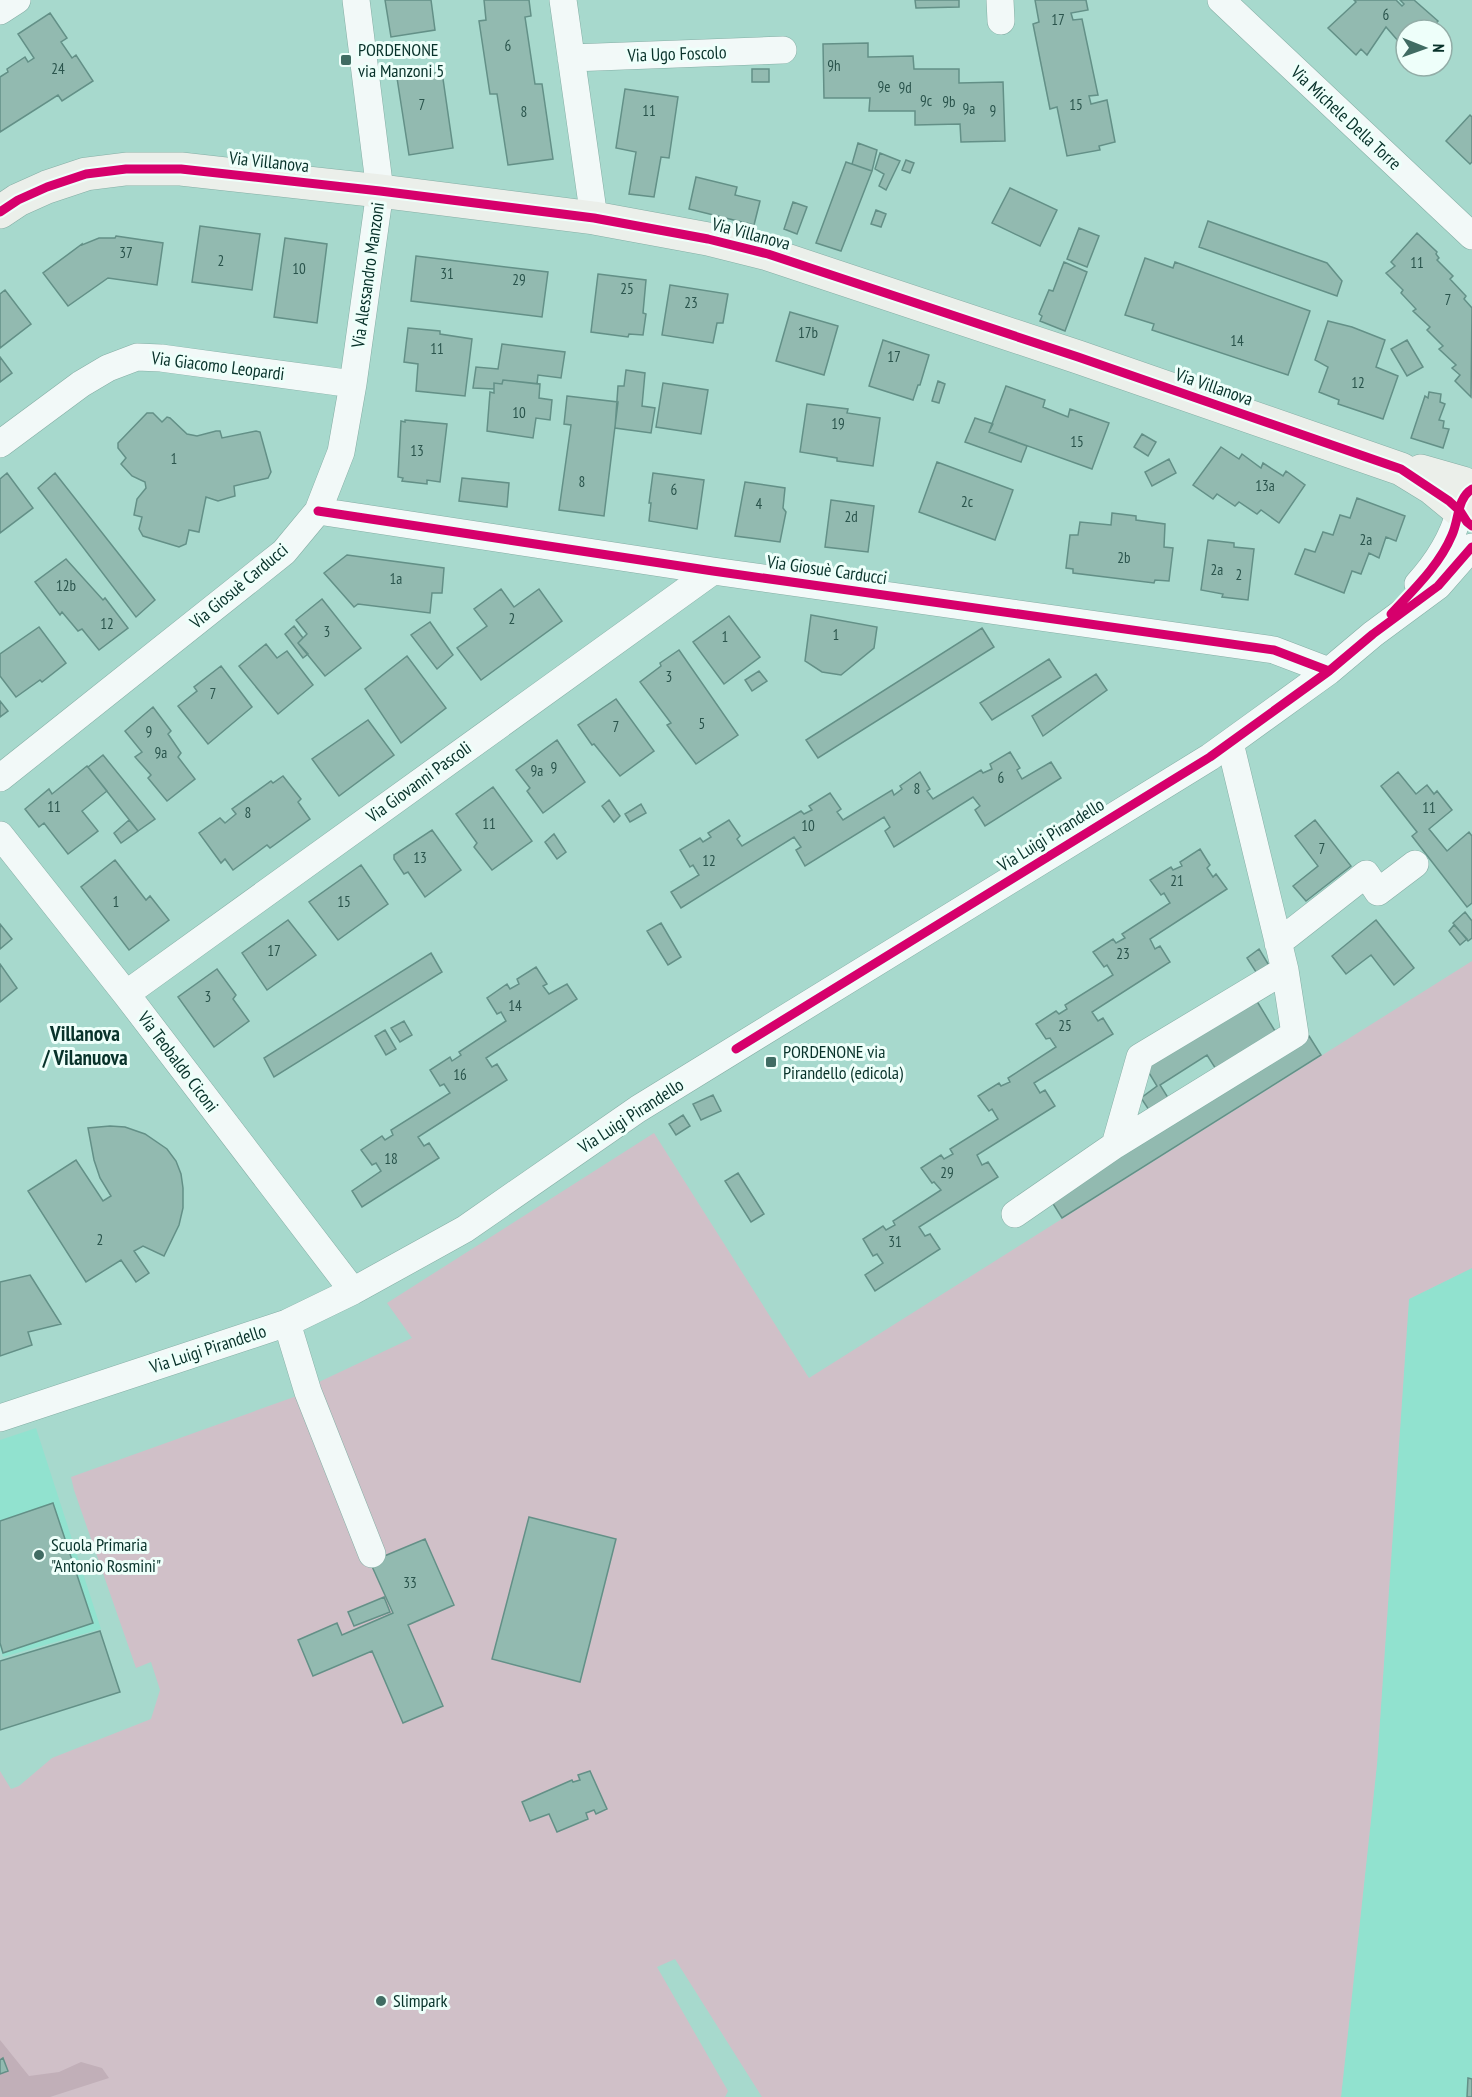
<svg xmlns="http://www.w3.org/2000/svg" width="1472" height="2097" viewBox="0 0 1472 2097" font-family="'PT Sans Narrow',sans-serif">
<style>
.built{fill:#91e2cf}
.green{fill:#d0c0c8}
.forest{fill:#c1afb8}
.building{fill:#92bab0;stroke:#639087;stroke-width:1.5}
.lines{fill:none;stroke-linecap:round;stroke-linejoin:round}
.street-casing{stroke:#85aea5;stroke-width:28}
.secondary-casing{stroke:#85aea5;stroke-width:34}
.street{stroke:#f2f9f8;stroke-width:27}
.secondary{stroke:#ebefea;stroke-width:33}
.cycleway-casing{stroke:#eefffa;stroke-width:13}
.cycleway{stroke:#d6006c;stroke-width:9}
.poi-dot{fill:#406c63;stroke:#eefffa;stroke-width:2}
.labels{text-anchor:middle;stroke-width:6;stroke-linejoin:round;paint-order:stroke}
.number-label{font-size:15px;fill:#2a544c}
.poi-label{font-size:18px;fill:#08322a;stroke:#eefffa;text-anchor:start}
.street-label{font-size:18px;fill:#08322a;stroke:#eefffa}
.quarter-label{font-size:21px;font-weight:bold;fill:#08322a;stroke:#eefffa}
</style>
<rect width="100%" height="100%" fill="#a7d9cd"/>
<path class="built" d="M1472,1268V2097H1341L1377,1764L1409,1299Z
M36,1428L101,1629L3,1657L0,1647V1440Z"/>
<path class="green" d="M1472,961V1268L1409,1299L1377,1764L1341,2097H762L675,1959L657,1967L728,2091L725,2097H0V1771L11,1789L19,1786L52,1758L151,1719L160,1690L151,1662L136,1668L74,1490L71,1477L308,1392L321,1381L412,1338L387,1303L654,1133L809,1378Z"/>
<path class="forest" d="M0,2040L29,2076L59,2072L81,2062L102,2068L109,2078L50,2097H0Z"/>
<path class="building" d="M385,0H431L435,30L391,37Z
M484,0H529L531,16L525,17L535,84H542L553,159L508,165L497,94H490L479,21L486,20Z
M915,0H959V7L916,8Z
M1035,0H1086L1088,10L1071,13L1073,20L1082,19L1098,95L1089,96L1091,104L1107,100L1115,142L1099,146L1100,150L1067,156L1057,107L1050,109L1033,24L1039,22Z
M1354,0H1396L1402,6L1404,4L1400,0H1414L1438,21L1430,30H1406V50L1386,27L1367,55L1361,49L1356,55L1328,28L1356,2Z
M50,13L67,38L61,42L72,58L76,55L93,81L62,101L58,95L0,132V77L8,72L7,69L25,57L28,62L34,58L18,34Z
M868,43V57L913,56L914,69H959V83L1003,82L1005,141L961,142L960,124L915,125V111H869L870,98H824L823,44Z
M752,69H769V82H752Z
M442,72L453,148L409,155L397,78Z
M625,89L678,97L669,158L661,157L654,197L629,194L636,152L616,148Z
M1470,115L1472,117V162L1470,164L1446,141Z
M858,143L877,150L872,171L852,164Z
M880,153L900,161L886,190L879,186L884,174L875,169Z
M906,160L914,163L910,173L902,170Z
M846,162L872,171L841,251L816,243Z
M696,177L737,187L735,195L760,201L754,225L689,209Z
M1010,188L1057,210L1040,246L992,223Z
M793,202L807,207L797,234L784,229Z
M876,210L886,214L881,227L871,224Z
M1208,221L1327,263L1342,281L1337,296L1199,247Z
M200,226L260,234L252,290L192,282Z
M1079,228L1099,236L1087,267L1067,259Z
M1417,233L1437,252L1436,254L1439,258L1437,260L1453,276L1450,279L1466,296L1464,299L1472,308L1471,397L1455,381L1460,375L1452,368L1456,365L1439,349L1443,346L1427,330L1430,327L1413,311L1416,309L1401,293L1403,290L1386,273L1395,266L1391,262Z
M116,236L163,243L157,285L108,278L68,306L43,273L82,244V245L99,238H115Z
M285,238L327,244L317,323L274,317Z
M416,256L548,272L542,317L411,301Z
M1145,258L1173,268L1175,262L1310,311L1288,375L1152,330L1154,324L1125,315Z
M1064,262L1087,272L1065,331L1040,321L1042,316L1039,314L1049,290L1053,291Z
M598,274L646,280L643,313L646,314L643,335L629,334L628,337L591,332Z
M670,285L728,294L723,323H717L713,343L662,335Z
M5,290L31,324L0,348V294Z
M790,312L838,326L824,375L776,361Z
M1328,321L1352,327L1385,340L1376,367L1398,376L1383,419L1338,404L1339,400L1319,392L1328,367L1315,360Z
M408,328L440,331V334L472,339L465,396L416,391L418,364L404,362Z
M883,340L929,355L920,385H918L913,400L869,386Z
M1407,340L1423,367L1407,376L1391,349Z
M502,344L565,352L561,378L538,375L537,384L503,380L502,384L494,383V389L473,388L476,367L498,369Z
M0,357L12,373L0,382Z
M626,370L645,373L642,406L655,408L651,433L615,428L618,386H624Z
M503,380L540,384L539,398L552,400L550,420L536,418L533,438L487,431L490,392L494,393V383L502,384Z
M938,381L945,384L939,403L932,401Z
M663,383L708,390L701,434L656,427Z
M1006,386L1045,400L1043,407L1068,417L1070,409L1109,423L1092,469L989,432Z
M1429,392L1441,394L1440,402L1445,404L1439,420L1444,421L1443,428L1449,429L1443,448L1411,438L1425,396L1428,398Z
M567,396L618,402L604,516L559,510L571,425L564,424Z
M807,404L848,409L847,413L880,418L873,466L837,461V458L800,452Z
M147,413H153L162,422L167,417L170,418L187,434L197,436L216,431H220L222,438L256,431L260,432L271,472L268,478L234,486L235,496L218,501L206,497L199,532L189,530L186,544L179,547L143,536L139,529L142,517L134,515L137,499L146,488L145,482L132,476L121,464L126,458L118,448V443Z
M975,418L993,424L989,432L1027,446L1021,462L965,442Z
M405,420L447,424L440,482L427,480V484L402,481L403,478L398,477L401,421L405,422Z
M1142,434L1156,442L1148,456L1134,447Z
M1221,447L1239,459L1242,454L1261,468L1263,463L1283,476L1286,471L1305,485L1279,523L1261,510L1257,514L1239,502L1235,506L1217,494L1213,499L1193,485Z
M1169,459L1176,473L1152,486L1145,472Z
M937,462L1013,490L995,540L919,512Z
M7,473L33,508L0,533V479Z
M55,473L155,600L136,617L38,488Z
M653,473L704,480L697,529L649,521L651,503H649Z
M462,478L509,483L507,507L459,501Z
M745,482L785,488L783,508L786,512L780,542L735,536Z
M1357,498L1405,516L1396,541L1386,537L1379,558L1369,553L1361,574L1352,571L1344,593L1295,574L1305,549L1315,552L1323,532L1333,535L1340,515L1350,518Z
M831,500L874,506L868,552L825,547Z
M1112,513L1136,516V520L1165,524L1164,547L1173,548L1169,581L1155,580L1154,583L1073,573V569L1066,568L1070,535H1078L1080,522L1111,525Z
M1208,540L1234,543V547L1254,549L1248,600L1222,597L1223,594L1201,590Z
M347,555L444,568L442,593H432L430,613L358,604L354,607L324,573Z
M66,559L103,600L105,598L128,628L99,650L82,629L78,631L62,612L60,615L35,582Z
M501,589L514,607L539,589L562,621L481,680L457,648L487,626L474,609Z
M322,599L361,648L325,676L298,643L307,634L296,620Z
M811,615L877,627L874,648L841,675L822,672L805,661Z
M729,616L760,657L724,684L693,642Z
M430,622L453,655L437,669L411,635Z
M294,626L303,638L298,643L308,654L303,658L285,634Z
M39,627L66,663L42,682L40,680L16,697L0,676V654Z
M982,628L994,647L818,758L806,740Z
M266,644L277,658L287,651L313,685L278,714L239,666Z
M679,650L738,735L696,764L667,725L671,723L640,682L661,666L660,663Z
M407,656L446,708L401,743L365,689Z
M1049,659L1061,677L992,720L980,703Z
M221,666L252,707L208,744L178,706L197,691L194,687Z
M759,671L767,681L752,691L745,680Z
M1096,674L1107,690L1043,736L1032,716Z
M616,699L654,751L620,776L594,744L592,745L578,725Z
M0,701L8,711L0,717Z
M153,707L171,731L168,734L181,753L178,757L195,779L167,801L148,778L151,775L135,757L142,752L125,731Z
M368,720L394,755L339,796L312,759Z
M557,740L585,782L543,813L527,791L530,788L516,770Z
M1010,752L1020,768L1017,770L1022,779L1051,762L1061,778L985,826L975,810L980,806L973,797L894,847L885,831L890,827L884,817L805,866L796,850L801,847L794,837L681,908L671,892L699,875L693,865L690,867L680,850L700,838L703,842L711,837L708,833L729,820L740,836L737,839L742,846L801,811L804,814L812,810L809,806L830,793L841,809L837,812L843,820L892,790L894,795L902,789L900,786L920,772L930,789L927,791L933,799L981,770L983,773L992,769L990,764Z
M103,755L155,819L138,831L88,767Z
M87,766L107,791L82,811L98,831L68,854L44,823L39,827L25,809L49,789L52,794Z
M1398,772L1416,794L1427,785L1434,794L1437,791L1452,810L1429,829L1447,851L1469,832L1472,836V903L1467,907L1412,836L1417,832L1381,786Z
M283,776L301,799L298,802L310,819L270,848L267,845L233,870L225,859L221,863L199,833L220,818L225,823L236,814L232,809L271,781L273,783Z
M493,787L532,841L492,870L474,847L477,843L456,814Z
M609,800L620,816L614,822L602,806Z
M641,804L646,813L630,822L625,814Z
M129,820L138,831L121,843L114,833Z
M1315,820L1351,866L1306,901L1293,886L1318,866L1295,836Z
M432,830L461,870L425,897L408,872L404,874L394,859V855Z
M554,834L566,852L557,859L545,842Z
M1200,849L1210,865L1207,868L1213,877L1216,874L1227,889L1150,939L1155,949L1160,946L1170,962L1092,1012L1098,1021L1103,1018L1113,1034L1034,1083L1040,1093L1045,1090L1055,1106L977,1155L982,1165L988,1162L998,1177L919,1227L925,1236L930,1234L940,1249L875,1291L865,1275L883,1263L877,1254L873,1256L863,1239L883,1226L886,1230L895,1225L893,1221L941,1190L934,1182L932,1183L921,1168L941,1155L944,1159L953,1154L950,1149L998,1119L992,1109L989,1111L978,1096L999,1083L1001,1086L1010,1082L1008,1078L1056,1047L1050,1038L1046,1039L1036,1024L1056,1011L1059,1014L1067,1009L1065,1005L1113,975L1107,965L1104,967L1093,952L1113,939L1116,943L1125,938L1122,934L1170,903L1164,893L1161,895L1150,880L1171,867L1173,870L1182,866L1180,862Z
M115,860L146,900L150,896L169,920L129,950L81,887Z
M361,865L388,904L338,940L309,902Z
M1465,912L1472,921V938L1468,941L1453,923Z
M288,920L316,955L267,990L242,953Z
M1376,920L1414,968L1394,985L1371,955L1346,974L1332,956Z
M661,923L681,957L668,965L647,931Z
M0,924L12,939L0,949Z
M1454,925L1467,939L1460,945L1449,931Z
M1259,949L1270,967L1258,975L1247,958Z
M431,953L442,972L274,1077L264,1058Z
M0,964L17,988L0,1002Z
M536,967L547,984L543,986L549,994L567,984L577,999L486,1058L492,1067L497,1064L507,1080L418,1137L424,1146L429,1143L439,1158L362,1207L352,1191L381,1171L376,1163L372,1165L361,1150L382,1136L385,1140L393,1135L391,1130L450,1093L444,1084L440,1086L430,1070L450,1057L452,1061L461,1055L459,1052L506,1021L501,1012L497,1014L487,998L507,984L510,989L519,984L517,979Z
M217,969L236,995L233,999L249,1021L214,1047L178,997Z
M1255,998L1278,1036L1219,1074L1207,1055L1160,1085L1172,1104L1153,1116L1141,1098L1157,1086L1146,1068Z
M404,1021L412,1035L400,1042L391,1028Z
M385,1030L396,1049L386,1055L375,1036Z
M1309,1036L1321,1055L1062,1218L1050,1199Z
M713,1095L721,1111L701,1120L693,1104Z
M683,1115L690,1126L676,1135L669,1124Z
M110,1126L125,1127L145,1134L167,1149L176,1161L181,1174L183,1188V1208L179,1225L164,1256L143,1246L134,1251L149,1273L136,1282L121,1260L86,1282L28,1191L76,1160L103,1201L111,1196L100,1178L94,1160L88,1128Z
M738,1173L764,1214L751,1222L725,1181Z
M30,1275L61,1324L28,1332L32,1345L0,1356V1282Z
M53,1503L93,1623L3,1653L0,1643V1521Z
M529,1517L616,1539L580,1682L492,1659Z
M425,1539L454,1605L408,1625L443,1706L403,1723L372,1651L313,1676L298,1640L337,1623L342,1635L393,1613L370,1562Z
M384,1597L390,1612L354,1626L348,1612Z
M100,1631L120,1692L0,1730V1661Z
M590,1771L607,1809L596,1814L594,1810L586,1813L588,1819L557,1832L549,1814L530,1821L522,1802L572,1780L573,1782L580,1780L578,1775Z
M3,2058L8,2071L0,2074V2060Z
M1468,2078L1472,2079V2097H1467Z"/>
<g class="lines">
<g class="street-casing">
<path id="street" d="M563,0L594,218
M1000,0L1001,21
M1221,0L1472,236
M0,11L17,0
M571,58L783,50
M0,444L81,384L108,368L137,357L161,358L353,384
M318,511L713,571L1274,650L1329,671
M1418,584C1438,562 1452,540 1460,511
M0,778L284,552L318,511L341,452L353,384L380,191L356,0
M0,835L126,994L353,1291
M1278,943L1366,874L1378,892L1415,864
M126,994L713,571
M1115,1145L1295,1034L1285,970
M1015,1214L1115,1145L1140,1057L1285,970L1230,743
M287,1323L308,1392L372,1554
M0,1418L287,1323L353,1291L465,1229L638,1109L1210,757L1329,671L1373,634L1438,586L1472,547"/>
</g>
<g class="secondary-casing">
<path id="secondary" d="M0,212L18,200L47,187L86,174L126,169H181L380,191L594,218L708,239L768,254L1078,357L1401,469L1432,488L1460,511
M1421,471L1463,483L1472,488"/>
</g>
<use href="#street" class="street"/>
<use href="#secondary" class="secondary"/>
<g class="cycleway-casing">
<path id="cycleway" d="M0,212L18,200L47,187L86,174L126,169H181L380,191L594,218L708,239L768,254L1078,357L1401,469L1449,501L1460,511L1467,522L1472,526
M318,511L713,571L1274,650L1329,671
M1391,614C1413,590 1439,566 1452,535C1459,520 1457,498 1472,489
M736,1049L1210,757L1329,671L1373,634L1438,586L1472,547"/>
</g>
<use href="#cycleway" class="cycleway"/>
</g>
<g class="poi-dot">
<rect x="340" y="54" width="12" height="12" rx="3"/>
<rect x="765" y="1056" width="12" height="12" rx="3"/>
<circle cx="39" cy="1555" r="6"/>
<circle cx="381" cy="2001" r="6"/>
</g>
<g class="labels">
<g class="number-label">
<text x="1386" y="20">6</text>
<text x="1058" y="25">17</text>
<text x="508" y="51">6</text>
<text x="834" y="71">9h</text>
<text x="58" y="74">24</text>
<text x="884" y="92">9e</text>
<text x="905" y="93">9d</text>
<text x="926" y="106">9c</text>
<text x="949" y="107">9b</text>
<text x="422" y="110">7</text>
<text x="1076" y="110">15</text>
<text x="969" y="114">9a</text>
<text x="649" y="116">11</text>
<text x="993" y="116">9</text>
<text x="524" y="117">8</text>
<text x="126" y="258">37</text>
<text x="221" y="266">2</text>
<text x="1417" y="268">11</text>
<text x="299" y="274">10</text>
<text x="447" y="279">31</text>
<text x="519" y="285">29</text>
<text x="627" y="294">25</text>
<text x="1448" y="305">7</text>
<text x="691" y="308">23</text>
<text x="808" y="338">17b</text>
<text x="1237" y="346">14</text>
<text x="437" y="354">11</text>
<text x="894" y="362">17</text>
<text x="1358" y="388">12</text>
<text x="519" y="418">10</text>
<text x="838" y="429">19</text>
<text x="1077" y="447">15</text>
<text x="417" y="456">13</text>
<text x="174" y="464">1</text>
<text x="582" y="487">8</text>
<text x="1265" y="491">13a</text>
<text x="674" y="495">6</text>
<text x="967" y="507">2c</text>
<text x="759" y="509">4</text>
<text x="851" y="522">2d</text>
<text x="1366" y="545">2a</text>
<text x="1124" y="563">2b</text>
<text x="1217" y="575">2a</text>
<text x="1239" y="580">2</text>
<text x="396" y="584">1a</text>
<text x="66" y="591">12b</text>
<text x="512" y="624">2</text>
<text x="107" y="629">12</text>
<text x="327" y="637">3</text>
<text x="836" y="640">1</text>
<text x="725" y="642">1</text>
<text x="669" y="682">3</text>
<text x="213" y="699">7</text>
<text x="702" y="729">5</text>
<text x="616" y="732">7</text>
<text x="149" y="737">9</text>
<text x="161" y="758">9a</text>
<text x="554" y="773">9</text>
<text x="537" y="776">9a</text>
<text x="1001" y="783">6</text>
<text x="917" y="794">8</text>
<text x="54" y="812">11</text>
<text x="1429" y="813">11</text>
<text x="248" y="818">8</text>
<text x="489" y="829">11</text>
<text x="808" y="831">10</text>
<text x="1322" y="854">7</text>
<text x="420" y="863">13</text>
<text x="709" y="866">12</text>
<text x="1177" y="886">21</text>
<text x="116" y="907">1</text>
<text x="344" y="907">15</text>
<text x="274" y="956">17</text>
<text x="1123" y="959">23</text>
<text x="208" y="1002">3</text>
<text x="515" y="1011">14</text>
<text x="1065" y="1031">25</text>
<text x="460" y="1080">16</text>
<text x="391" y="1164">18</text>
<text x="947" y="1178">29</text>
<text x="100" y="1245">2</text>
<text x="895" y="1247">31</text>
<text x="410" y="1588">33</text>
</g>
<g class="poi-label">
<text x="358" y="56">PORDENONE<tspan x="358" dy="21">via Manzoni 5</tspan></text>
<text x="783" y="1058">PORDENONE via<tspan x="783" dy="21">Pirandello (edicola)</tspan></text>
<text x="51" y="1551">Scuola Primaria<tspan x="51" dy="21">"Antonio Rosmini"</tspan></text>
<text x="393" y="2007">Slimpark</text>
</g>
<g class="street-label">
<text transform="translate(677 54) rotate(-2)" y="6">Via Ugo Foscolo</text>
<text transform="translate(1346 118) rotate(43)" y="6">Via Michele Della Torre</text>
<text transform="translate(269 162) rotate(6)" y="6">Via Villanova</text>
<text transform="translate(751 234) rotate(15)" y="6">Via Villanova</text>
<text transform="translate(368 275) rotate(-82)" y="6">Via Alessandro Manzoni</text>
<text transform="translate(218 366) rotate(7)" y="6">Via Giacomo Leopardi</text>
<text transform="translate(1214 387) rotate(19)" y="6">Via Villanova</text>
<text transform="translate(827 570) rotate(8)" y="6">Via Giosuè Carducci</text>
<text transform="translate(239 586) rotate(-40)" y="6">Via Giosuè Carducci</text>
<text transform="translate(419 782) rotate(-36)" y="6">Via Giovanni Pascoli</text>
<text transform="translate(1051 835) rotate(-32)" y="6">Via Luigi Pirandello</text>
<text transform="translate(178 1062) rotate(53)" y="6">Via Teobaldo Ciconi</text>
<text transform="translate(631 1116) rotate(-33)" y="6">Via Luigi Pirandello</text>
<text transform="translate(208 1349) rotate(-18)" y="6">Via Luigi Pirandello</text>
</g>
<g class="quarter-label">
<text x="85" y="1041">Villanova<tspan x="85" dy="24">/ Vilanuova</tspan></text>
</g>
</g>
<g transform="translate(1424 48) rotate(91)"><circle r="28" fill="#eefffa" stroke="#92ada7" stroke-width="1.5"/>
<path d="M0-4.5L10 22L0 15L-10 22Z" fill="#406c63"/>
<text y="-9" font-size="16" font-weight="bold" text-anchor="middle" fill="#08322a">N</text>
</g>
</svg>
